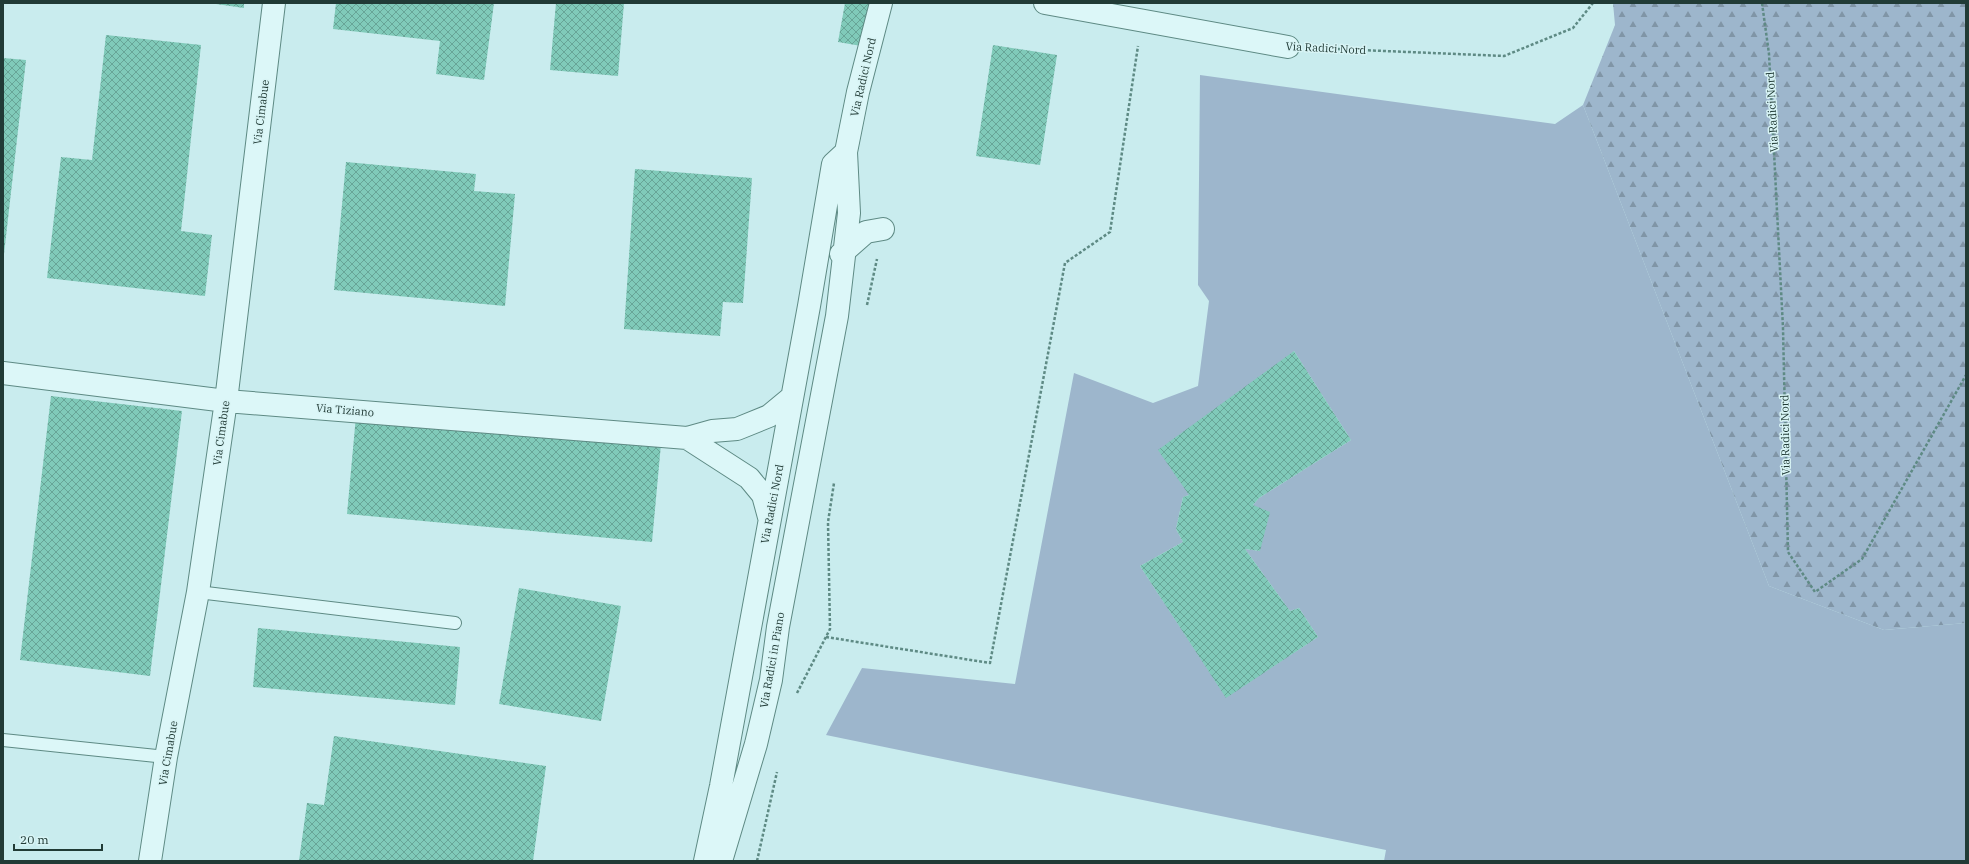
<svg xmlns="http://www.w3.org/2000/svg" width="1969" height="864" viewBox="0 0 1969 864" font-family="'IBM Plex Serif',serif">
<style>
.grass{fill:#9db6cc;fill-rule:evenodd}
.forest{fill:url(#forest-firs)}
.building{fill:url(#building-cross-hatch)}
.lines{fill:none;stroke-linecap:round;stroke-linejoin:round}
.lane-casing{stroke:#5e8a84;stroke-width:14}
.street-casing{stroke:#5e8a84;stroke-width:24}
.path{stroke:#5e8a84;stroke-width:2.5;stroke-dasharray:3 2;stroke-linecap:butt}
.lane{stroke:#dcf7f8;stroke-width:12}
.street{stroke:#dcf7f8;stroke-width:22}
.labels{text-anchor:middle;stroke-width:3;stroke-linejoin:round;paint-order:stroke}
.street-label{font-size:11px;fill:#213b36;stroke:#d8f4f5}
</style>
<defs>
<pattern id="forest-firs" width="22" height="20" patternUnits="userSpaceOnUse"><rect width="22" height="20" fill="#9db6cc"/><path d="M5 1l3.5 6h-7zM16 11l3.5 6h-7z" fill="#8095a6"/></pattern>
<pattern id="building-cross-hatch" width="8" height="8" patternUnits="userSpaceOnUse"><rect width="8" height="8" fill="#80cab9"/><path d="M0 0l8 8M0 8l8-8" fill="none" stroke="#68a597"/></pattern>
</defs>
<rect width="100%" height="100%" fill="#c9ecee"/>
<path class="grass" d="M1200,75L1555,124L1583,105L1769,586L1884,630L1966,623V861H1384L1386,850L826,735L862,668L1015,684L1074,373L1153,403L1198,386L1209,301L1198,285ZM1294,351L1351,440L1259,498L1253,505L1260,551L1245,549L1290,611L1299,608L1318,637L1226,697L1140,566L1183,542L1176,529L1183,497L1189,495Z"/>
<path class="forest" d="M1613,3H1966V623L1884,630L1769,586L1583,105L1615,25Z"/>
<path class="building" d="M209,3H244V8Z
M336,3H494L484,80L436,74L440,41L333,29Z
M556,3H624L618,76L550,70Z
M845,3H875L867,47L838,42Z
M106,35L201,45L181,231L212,235L205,296L47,278L61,157L92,160Z
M993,45L1057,55L1040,165L976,156Z
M3,58L26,60L4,254H3Z
M346,162L476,174L474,191L515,194L505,306L334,290Z
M635,169L752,178L743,303L723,302L720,336L624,329Z
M1294,351L1351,440L1259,498L1253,505L1270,512L1260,551L1245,549L1290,611L1299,608L1318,637L1226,698L1140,566L1183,542L1176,529L1183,497L1189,495L1158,450Z
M51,396L182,411L150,676L20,660Z
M356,416L661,444L652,542L347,514Z
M519,588L621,606L601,721L499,704Z
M258,628L460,647L455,705L253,687Z
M334,736L546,766L533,861H299L307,803L324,805Z"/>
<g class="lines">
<g class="lane-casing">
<path id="lane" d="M198,592L455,623
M3,740L166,757"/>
</g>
<g class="street-casing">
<path id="street" d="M1045,3L1288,47
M841,254L866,232L883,229
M3,373L226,401L687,438L712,431L737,429L769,416L792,397
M687,438L749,478L763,495L769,517
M150,861L166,757L198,592L226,401L274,3
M705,861L721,786L809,306L833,164L846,152
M721,861L756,744L771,680L778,627L837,316L849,213L846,152L858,92L881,3"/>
</g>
<path class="path" d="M1762,3L1769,54L1783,328L1788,552L1815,592L1862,559L1966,375
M1313,48L1504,56L1573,28L1593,3
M867,305L877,259
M826,637L990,663L1065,263L1110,232L1138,46
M797,693L830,629L828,522L834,483
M757,861L777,772"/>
<use href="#lane" class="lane"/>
<use href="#street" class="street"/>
</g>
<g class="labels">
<g class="street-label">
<text transform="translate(1326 48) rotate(3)" y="4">Via Radici Nord</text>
<text transform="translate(863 77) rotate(-77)" y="4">Via Radici Nord</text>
<text transform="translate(261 112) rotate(-83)" y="4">Via Cimabue</text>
<text transform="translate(1772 112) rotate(-93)" y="4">Via Radici Nord</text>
<text transform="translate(345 410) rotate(5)" y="4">Via Tiziano</text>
<text transform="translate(221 433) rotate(-82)" y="4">Via Cimabue</text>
<text transform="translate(1785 435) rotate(-91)" y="4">Via Radici Nord</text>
<text transform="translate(772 504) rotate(-79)" y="4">Via Radici Nord</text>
<text transform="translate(772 660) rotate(-80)" y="4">Via Radici in Piano</text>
<text transform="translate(168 753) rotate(-80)" y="4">Via Cimabue</text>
</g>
</g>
<rect width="1969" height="864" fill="none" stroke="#213b36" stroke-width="8"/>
<path d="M14 844v6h88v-6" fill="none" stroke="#213b36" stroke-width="2"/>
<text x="20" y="844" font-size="12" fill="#213b36" stroke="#d8f4f5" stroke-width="3" paint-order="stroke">20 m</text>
</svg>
